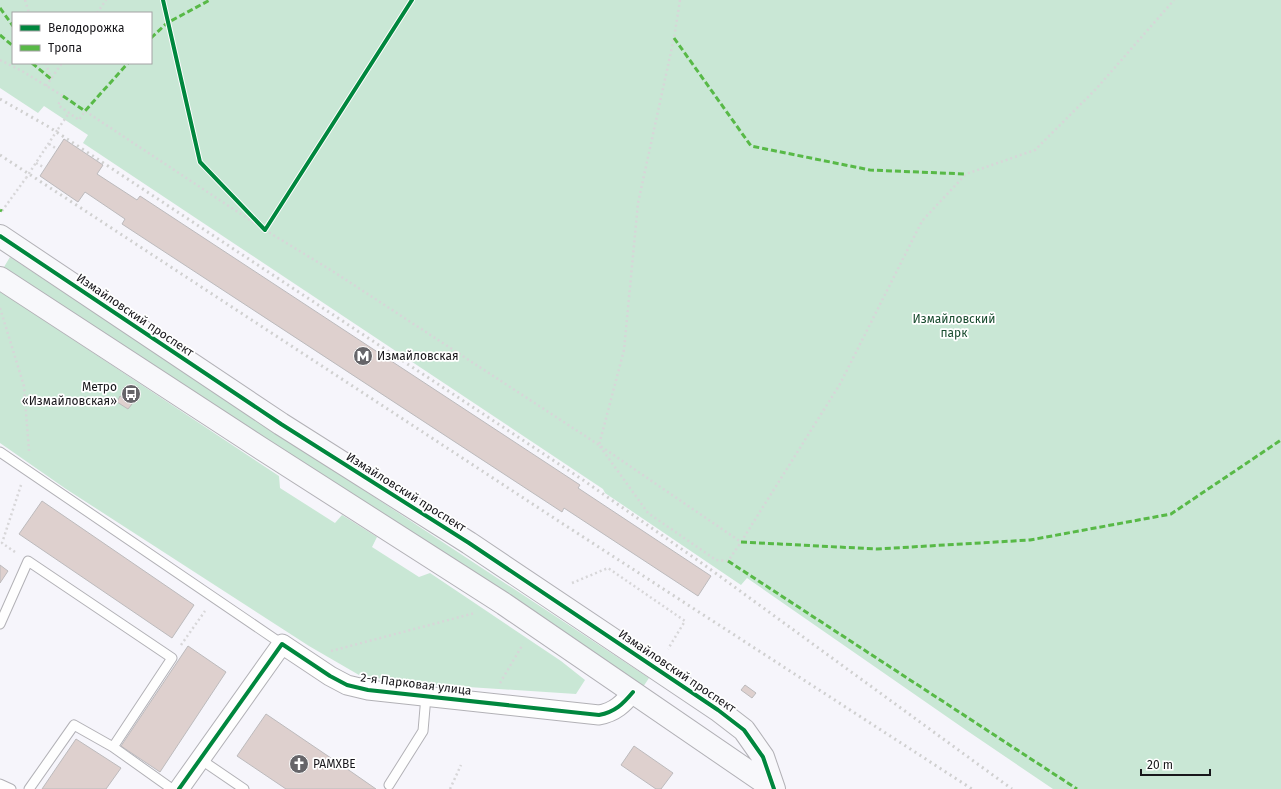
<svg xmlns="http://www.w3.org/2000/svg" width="1281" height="789" viewBox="0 0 1281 789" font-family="'Fira Sans',sans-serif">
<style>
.green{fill:#c9e7d5;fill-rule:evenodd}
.building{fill:#ded0ce;stroke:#bcbabc}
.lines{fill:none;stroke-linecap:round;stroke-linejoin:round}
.lane-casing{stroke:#b2b1b6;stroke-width:11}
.street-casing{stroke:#b2b1b6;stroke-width:21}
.secondary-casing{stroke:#b2b1b6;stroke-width:24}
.path{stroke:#d7d6d8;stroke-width:2.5;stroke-dasharray:2 3;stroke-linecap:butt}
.lane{stroke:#fefefe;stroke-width:9}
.street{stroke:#fefefe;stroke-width:19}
.secondary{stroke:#f8f8fb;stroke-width:22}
.rail{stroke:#d0d0d0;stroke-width:3;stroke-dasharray:2 4;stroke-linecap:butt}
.path-bridge{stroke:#d7d6d8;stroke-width:2.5;stroke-dasharray:2 3;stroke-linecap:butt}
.quiet{stroke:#58b947;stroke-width:3;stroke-dasharray:6 3;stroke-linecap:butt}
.cycleway-casing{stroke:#fff;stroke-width:6}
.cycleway{stroke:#00873e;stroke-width:4}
.labels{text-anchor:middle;stroke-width:3.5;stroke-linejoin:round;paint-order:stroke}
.street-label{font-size:12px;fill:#18171b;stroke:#fff}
.park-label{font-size:12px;fill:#194c2f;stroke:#fff}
.poi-label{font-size:12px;fill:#18171b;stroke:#fff;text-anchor:start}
</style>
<rect width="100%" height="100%" fill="#f6f5fb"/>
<path class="green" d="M0,0H1281V789H1053L966,730L747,578L741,585L605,493L603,489L83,143L88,135L44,106L38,113L0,88ZM13,13H151V63H13Z
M10,257L649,678L643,687L4,267Z
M0,291L279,476L280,488L335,523L342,515L377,537L372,547L419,577L430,573L561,661L585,680L576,694L407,683L359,675L309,646L66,489L0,443Z"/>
<path class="building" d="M64,139L103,165L97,174L137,200L140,196L580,485L578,488L711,576L698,596L564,508L562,512L122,224L125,219L85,192L78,202L40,176Z
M120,396L132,404L128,409L117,402Z
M42,501L194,605L172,638L19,534Z
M0,565L8,571L0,583Z
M188,646L226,672L160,772L121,746Z
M745,685L756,693L752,698L741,690Z
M266,714L353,773L376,789H286L237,756Z
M76,739L121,768L106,789H42Z
M634,746L673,773L661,789H656L621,765Z"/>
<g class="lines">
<g class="lane-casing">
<path id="lane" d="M0,452L282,644
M0,624L28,561L172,658L113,747L172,789
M200,759L244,789
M0,784L11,789
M389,785L423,731L426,696
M29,789L74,725L113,747"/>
</g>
<g class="street-casing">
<path id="street" d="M179,789L282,644L330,676L347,685L368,690L599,715C615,712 623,704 633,692"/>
</g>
<g class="secondary-casing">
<path id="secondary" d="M0,236L281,424L469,543L718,710L744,730L763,757L774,789
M0,278L262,449L504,604L774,789"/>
</g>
<path class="path" d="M25,0L29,13
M680,0L674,38L638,203L624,350L599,445L648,513L716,560L728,561L741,542L840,384L922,221L966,174L1035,150L1096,89L1174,0
M97,13L106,0
M0,60L22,71L63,96L58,105L79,120L85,111L265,230L334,272L599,445L741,542
M46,63L51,79
M46,86L62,63
M58,129L69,113
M49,144L57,149
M36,163L45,168
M2,211L26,178
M0,308L24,386L29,451
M15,552L2,543L21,485
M572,583L608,568L685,621L668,649
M181,645L205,611
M331,651L475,613
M500,683L523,644
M450,789L461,765"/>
<use href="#lane" class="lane"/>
<use href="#street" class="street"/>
<use href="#secondary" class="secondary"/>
<path class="rail" d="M0,99L49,127L583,480L703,564L1012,789
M0,155L557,520L972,789"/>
<path class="path-bridge" d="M26,178L58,129"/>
<path class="quiet" d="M0,8L13,26
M0,35L13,46
M151,38L167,23L210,0
M674,38L751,146L870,170L966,174
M32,63L51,79
M63,96L85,111L128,63
M0,210L2,211
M741,542L877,549L1030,540L1171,514L1281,440
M728,561L1077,789"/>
<g class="cycleway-casing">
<path id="cycleway" d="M163,0L200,162L265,230L412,0
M0,236L281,424L469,543L718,710L744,730L763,757L774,789
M179,789L282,644L330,676L347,685L368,690L599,715C615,712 623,704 633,692"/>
</g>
<use href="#cycleway" class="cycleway"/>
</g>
<defs>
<g id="metro-disc" transform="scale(1)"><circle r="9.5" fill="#666569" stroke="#fff"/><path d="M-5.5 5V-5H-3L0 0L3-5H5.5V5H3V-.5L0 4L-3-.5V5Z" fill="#fff"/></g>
<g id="bus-disc" transform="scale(1)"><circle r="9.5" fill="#666569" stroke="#fff"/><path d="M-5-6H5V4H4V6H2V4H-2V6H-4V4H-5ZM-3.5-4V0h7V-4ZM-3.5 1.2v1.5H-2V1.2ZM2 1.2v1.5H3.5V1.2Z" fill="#fff"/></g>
<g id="church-disc" transform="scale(1)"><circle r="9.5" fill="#666569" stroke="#fff"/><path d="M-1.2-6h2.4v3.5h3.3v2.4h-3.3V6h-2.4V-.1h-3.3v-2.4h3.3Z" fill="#fff"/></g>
</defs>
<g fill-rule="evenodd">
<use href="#metro-disc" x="363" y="356"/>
<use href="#bus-disc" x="131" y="394"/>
<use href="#church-disc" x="299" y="764"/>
</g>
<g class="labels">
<g class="street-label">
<text transform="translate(135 315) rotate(34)" y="4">Измайловский проспект</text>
<text transform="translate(406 492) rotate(32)" y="4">Измайловский проспект</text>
<text transform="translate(677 671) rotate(34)" y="4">Измайловский проспект</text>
<text transform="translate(416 684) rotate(7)" y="4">2-я Парковая улица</text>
</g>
<g class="park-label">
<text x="954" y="323">Измайловский<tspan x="954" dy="14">парк</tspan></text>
</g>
<g class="poi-label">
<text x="377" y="360">Измайловская</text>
<text x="117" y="391" text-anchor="end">Метро<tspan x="117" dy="14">«Измайловская»</tspan></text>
<text x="313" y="768">РАМХВЕ</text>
</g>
</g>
<rect x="12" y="12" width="140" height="52" fill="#ffffff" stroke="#a3a2a4"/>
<rect x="20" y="25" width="20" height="6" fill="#00873e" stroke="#a3a2a4"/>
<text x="48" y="32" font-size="12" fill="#18171b">Велодорожка</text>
<rect x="20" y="45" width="20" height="6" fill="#58b947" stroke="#a3a2a4"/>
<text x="48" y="52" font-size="12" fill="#18171b">Тропа</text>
<path d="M1141 769v6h69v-6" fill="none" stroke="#18171b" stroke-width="2"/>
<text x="1147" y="769" font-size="12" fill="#18171b" stroke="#ffffff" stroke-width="3" paint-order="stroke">20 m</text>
</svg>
